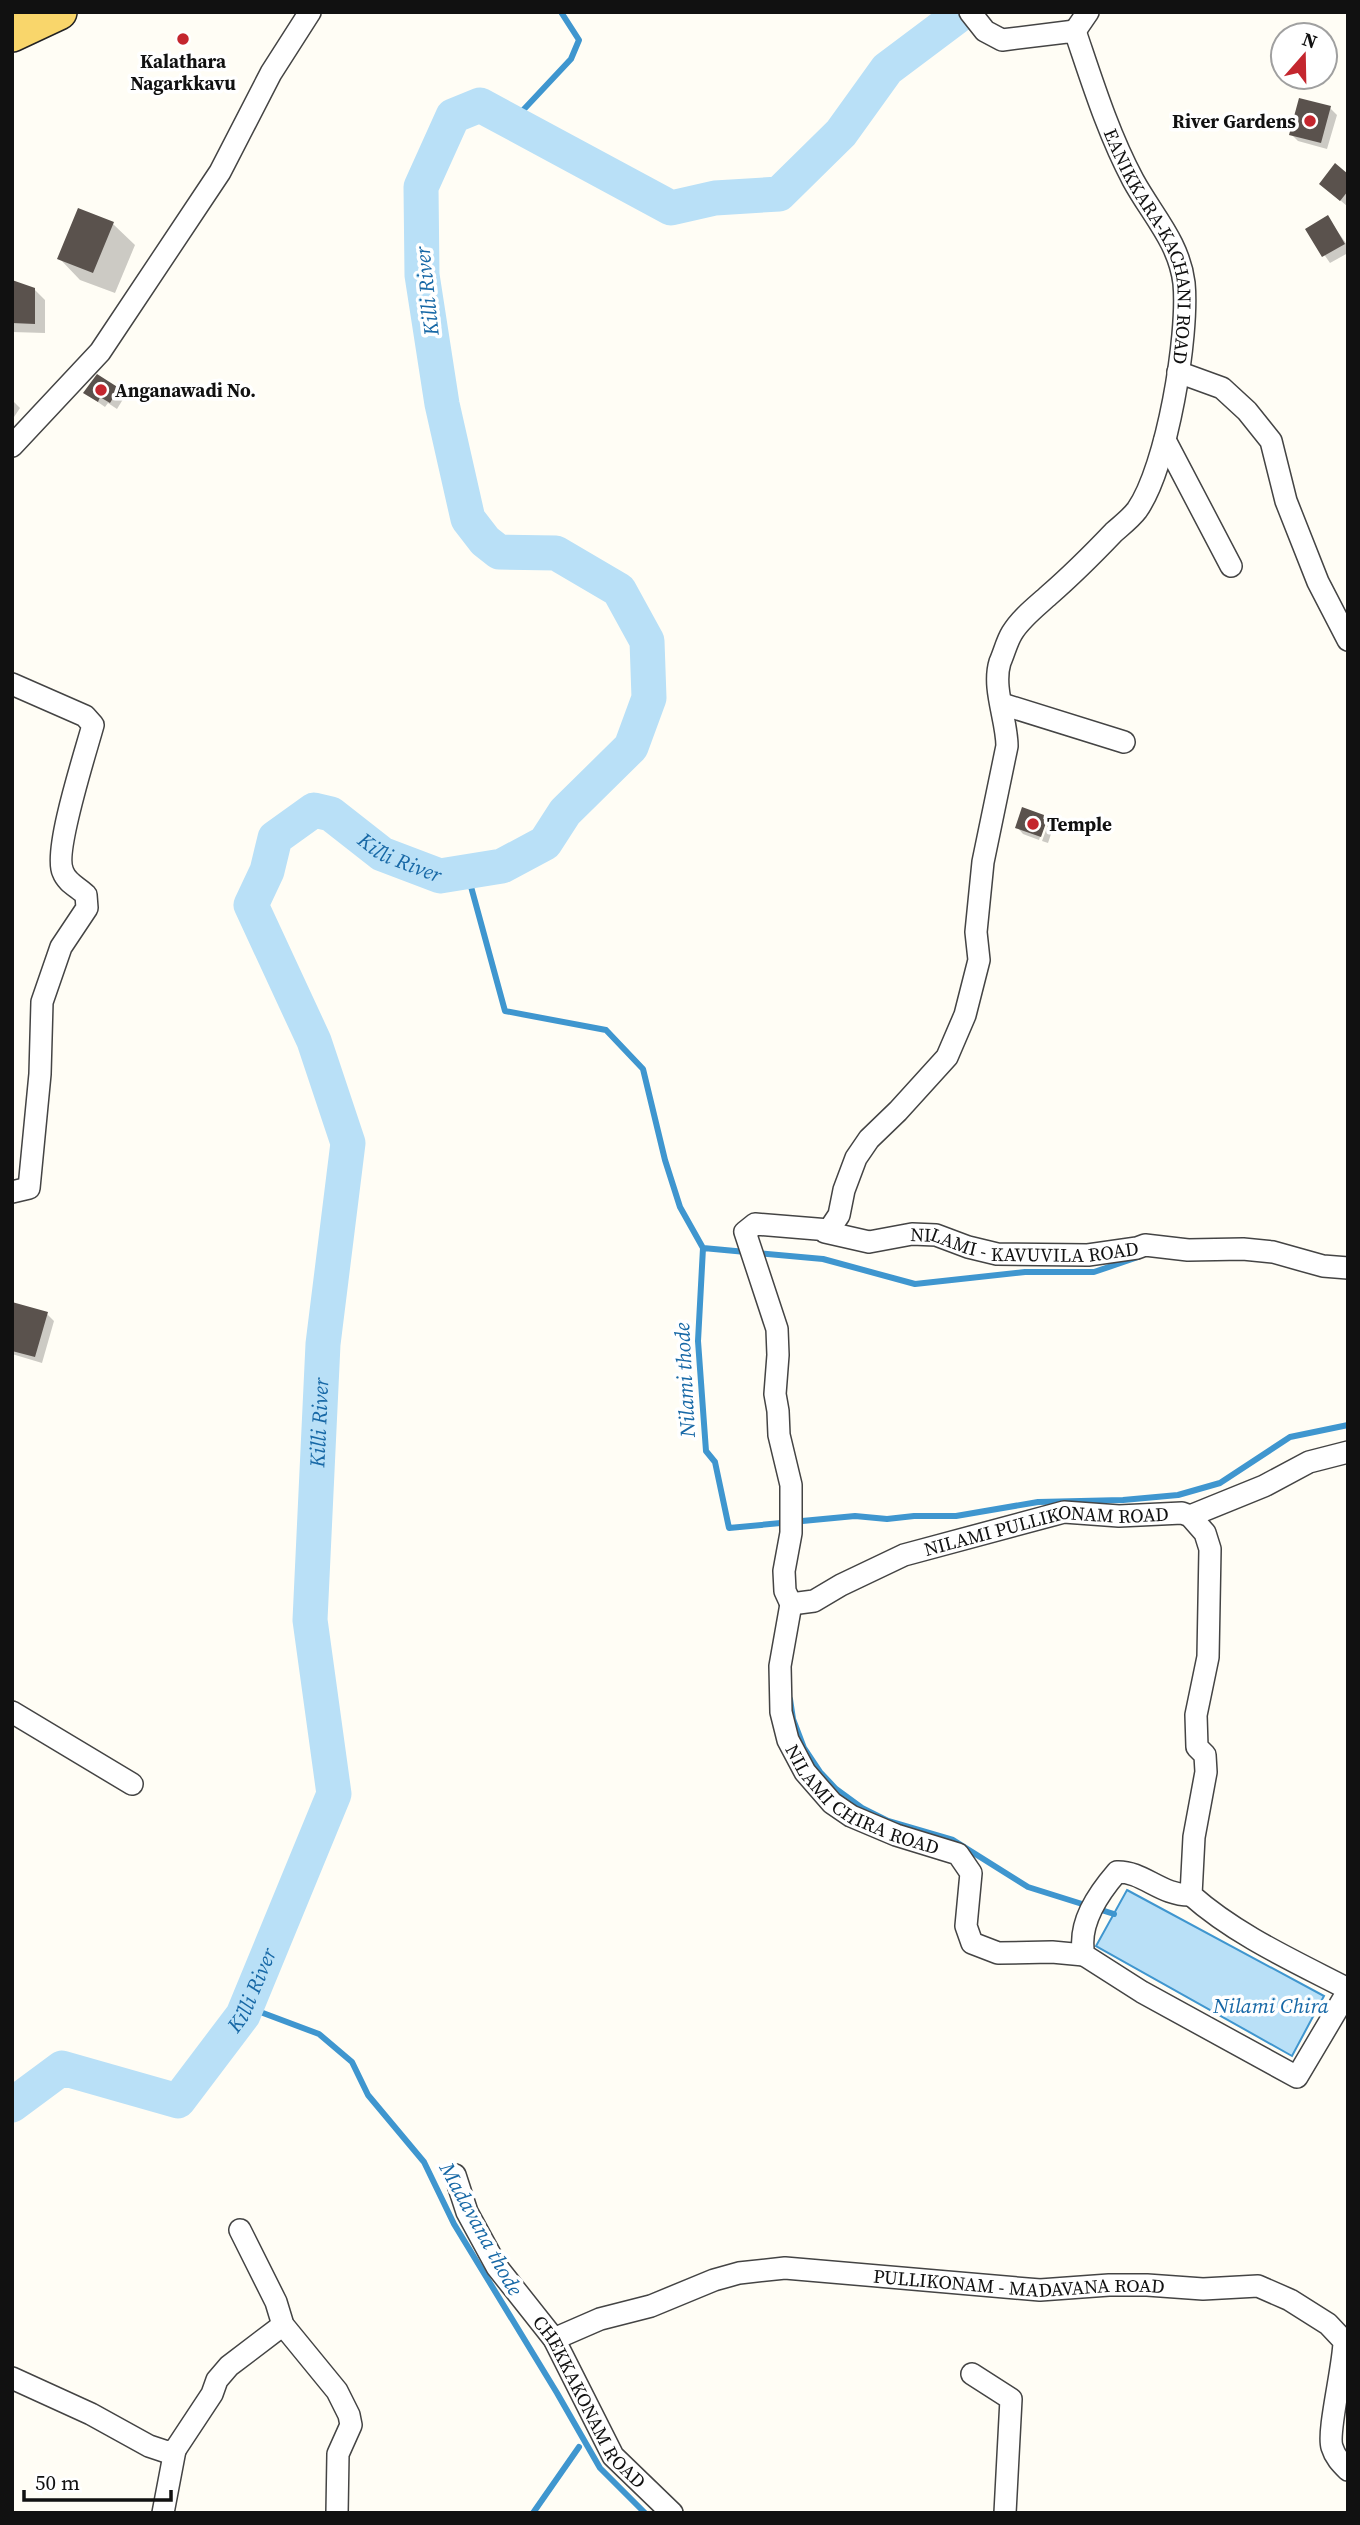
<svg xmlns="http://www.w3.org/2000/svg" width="1360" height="2525" viewBox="0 0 1360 2525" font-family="'Source Serif 4',serif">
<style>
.water{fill:#b9e0f7;stroke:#3f96cf;stroke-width:2}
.shadow{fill:#0003}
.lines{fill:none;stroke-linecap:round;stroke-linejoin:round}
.stream{stroke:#3f96cf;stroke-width:6}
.river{stroke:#b9e0f7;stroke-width:35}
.building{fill:#5a524d}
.street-casing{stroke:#444;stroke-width:24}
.primary-casing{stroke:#222;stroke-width:38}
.street{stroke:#fff;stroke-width:21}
.primary{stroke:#f9d66b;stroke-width:35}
.poi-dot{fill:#c4262e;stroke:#fff;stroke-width:2.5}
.labels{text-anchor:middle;stroke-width:7;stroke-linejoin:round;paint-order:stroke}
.poi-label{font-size:19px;font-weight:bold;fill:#111;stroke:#fff;text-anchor:start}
.street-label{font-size:19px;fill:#111;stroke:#fff}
.water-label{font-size:21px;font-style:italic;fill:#1768a6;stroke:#fff}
</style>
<rect width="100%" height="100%" fill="#fffdf5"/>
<path class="water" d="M1127,1890L1324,1996L1292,2056L1096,1946Z"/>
<path class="shadow" d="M1330,108L1337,115L1327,149L1298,141L1291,134Z
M1348,176V206H1347L1328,190Z
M1328,218L1348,246V253L1330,263L1307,230Z
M113,224L135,245L115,293L80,280L59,258Z
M12,281L34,289L45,300V333L12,332Z
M118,389L125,396L117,409L108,403L105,407L85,393Z
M12,400L20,408L12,420Z
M1043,816L1050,823L1053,828L1048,843L1042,841L1049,822L1046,819L1039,840L1023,834L1017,827Z
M12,1304L47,1314L54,1321L42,1363L12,1354Z"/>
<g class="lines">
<path class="stream" d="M512,122L571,59L579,40L561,12
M467,872L505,1011L606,1030L643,1069L665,1160L680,1207L703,1248L698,1341L706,1451L715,1462L729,1528L855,1516L887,1519L914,1516H956L1038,1502L1123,1500L1178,1495L1220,1483L1290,1437L1348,1425
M703,1248L746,1252
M757,1253L823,1259L915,1284L1025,1272H1094L1138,1257
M790,1699L793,1719L804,1748L820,1772L836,1789L862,1808L888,1821L953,1840L1028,1887L1114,1914
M247,2007L319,2034L352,2062L368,2095L424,2162L454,2224L557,2393L600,2468L645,2513
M533,2513L579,2447"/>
<path class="river" id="s1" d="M12,2105L62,2068L178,2101L243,2015L334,1794L310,1620L323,1344L348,1143L314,1041L251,905L267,871L275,838L314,810L331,814L382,854L440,876L502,866L545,843L565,812L631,747L649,698L647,641L619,590L556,553L499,552L485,541L468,519L442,404L422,275L421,187L453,116L480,105L671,208L715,198L779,194L841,133L887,69L963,12"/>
</g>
<path class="building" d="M1299,98L1331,106L1321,143L1289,135Z
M1335,163L1348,174V191L1340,201L1319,184Z
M78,208L114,222L93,273L57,259Z
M1328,215L1345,244L1322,257L1305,229Z
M12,280L35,288V324L12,323Z
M97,374L119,388L110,403L100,397L98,402L83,393Z
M1022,807L1044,815L1043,819L1047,820L1041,837L1015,828Z
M12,1302L48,1312L35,1357L12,1351Z"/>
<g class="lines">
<g class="street-casing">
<g id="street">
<path id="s2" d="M970,12L985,31L1002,40L1075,31C1092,81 1108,133 1133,180C1152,215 1179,242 1184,283C1189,336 1167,467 1137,510C1131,518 1122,525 1114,532C1093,554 1072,575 1049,595C1037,606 1021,618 1012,633C1007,641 1004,653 1000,662C992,688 1007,720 1007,746L983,862L976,932L979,960L965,1015L947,1057L898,1111L869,1139L856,1158L844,1190L839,1215L829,1230L755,1224L745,1232L777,1329L778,1355L775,1394L778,1411L779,1435L791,1485V1533L784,1571L785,1591L791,1604L814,1601L841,1585L904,1555L1064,1512L1119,1516L1182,1513L1190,1516L1205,1533L1210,1549L1208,1657L1196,1715L1197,1747L1205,1755L1206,1772L1194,1837L1191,1895C1236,1935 1294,1961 1348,1989"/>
<path d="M1075,31L1088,12"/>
<path d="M1178,372L1222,388L1247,411L1271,441L1286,501L1318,582L1348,640"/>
<path d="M1165,440L1231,566"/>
<path d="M12,446L100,352L220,172L271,73L310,12"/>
<path d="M12,684L85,716L93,725C86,751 53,852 63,872C67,883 78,887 86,895L87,908L61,947L42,1002L40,1074L29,1188L12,1192"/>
<path d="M1002,704L1124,742"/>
<path id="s3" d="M825,1232L869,1242L912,1234L936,1235L968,1247L997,1254L1088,1255L1137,1248L1145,1245L1188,1250L1243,1249L1273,1252L1323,1266L1348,1268"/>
<path d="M1190,1516L1264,1486L1309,1462L1348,1452"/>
<path id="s4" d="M791,1604L780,1666L781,1712L788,1740L805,1772L832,1803L851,1816L896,1835L958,1854L971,1873L966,1926L972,1943L998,1953L1052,1952L1084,1955"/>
<path d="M12,1712L132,1784"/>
<path d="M1191,1895C1161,1896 1143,1871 1117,1872C1098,1894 1077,1924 1084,1955L1142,1992L1297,2077L1348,1991"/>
<path id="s5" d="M455,2175L467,2212L497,2267L554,2339L613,2456L672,2513"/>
<path d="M240,2230L276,2302L283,2325L337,2391L349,2415L351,2425L338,2454L337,2513"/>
<path id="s6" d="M554,2339L600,2319L651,2306L714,2280L739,2273L785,2268L1040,2290L1109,2285H1147L1203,2289L1258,2286L1290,2300L1328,2324L1344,2341C1344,2365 1327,2432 1332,2447C1335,2457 1341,2463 1348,2470"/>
<path d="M972,2374L1011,2399L1005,2513"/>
<path d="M12,2378L91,2414L149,2446L167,2452L175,2450L212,2394L217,2380L229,2366L283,2325"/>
<path d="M163,2513L175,2450"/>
</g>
</g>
<g class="primary-casing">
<path id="primary" d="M12,34L59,12"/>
</g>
<use href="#street" class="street"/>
<use href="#primary" class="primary"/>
</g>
<g class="poi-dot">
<circle cx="183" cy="39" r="7"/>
<circle cx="1310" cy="121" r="7"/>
<circle cx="101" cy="390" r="7"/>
<circle cx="1033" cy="824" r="7"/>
</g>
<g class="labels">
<g class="poi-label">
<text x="183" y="68" text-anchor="middle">Kalathara<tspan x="183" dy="22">Nagarkkavu</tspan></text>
<text x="1296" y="128" text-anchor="end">River Gardens</text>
<text x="115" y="397">Anganawadi No.</text>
<text x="1047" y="831">Temple</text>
</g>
<g class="street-label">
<text dy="7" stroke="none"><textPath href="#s2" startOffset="348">EANIKKARA-KACHANI ROAD</textPath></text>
<text dy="7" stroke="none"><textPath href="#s3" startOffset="203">NILAMI - KAVUVILA ROAD</textPath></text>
<text dy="7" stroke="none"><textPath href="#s2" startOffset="2191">NILAMI PULLIKONAM ROAD</textPath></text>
<text dy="7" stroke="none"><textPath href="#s4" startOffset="238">NILAMI CHIRA ROAD</textPath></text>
<text dy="7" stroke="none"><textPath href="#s6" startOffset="478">PULLIKONAM - MADAVANA ROAD</textPath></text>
<text dy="7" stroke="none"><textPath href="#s5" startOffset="266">CHEKKAKONAM ROAD</textPath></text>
</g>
<g class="water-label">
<text transform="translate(427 291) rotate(-96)" y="7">Killi River</text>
<text dy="7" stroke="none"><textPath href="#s1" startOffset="1661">Killi River</textPath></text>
<text transform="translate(685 1380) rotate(-93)" y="7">Nilami thode</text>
<text dy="7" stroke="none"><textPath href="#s1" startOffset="903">Killi River</textPath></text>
<text dy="7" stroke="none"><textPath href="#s1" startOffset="317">Killi River</textPath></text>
<text x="1271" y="2013">Nilami Chira</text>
<text transform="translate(481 2229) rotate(61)" y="7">Madavana thode</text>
</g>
</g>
<rect width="1360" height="2525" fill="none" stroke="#111111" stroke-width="28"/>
<g transform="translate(1304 56) rotate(20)"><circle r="33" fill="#ffffff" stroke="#a0a0a0" stroke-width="2"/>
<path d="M0-5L12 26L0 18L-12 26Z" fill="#c4262e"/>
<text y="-10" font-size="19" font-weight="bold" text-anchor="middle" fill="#111111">N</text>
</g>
<path d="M24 2490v10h147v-10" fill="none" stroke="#111111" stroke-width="3.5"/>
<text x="35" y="2490" font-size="21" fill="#111111" stroke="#ffffff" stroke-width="5" paint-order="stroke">50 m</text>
</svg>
